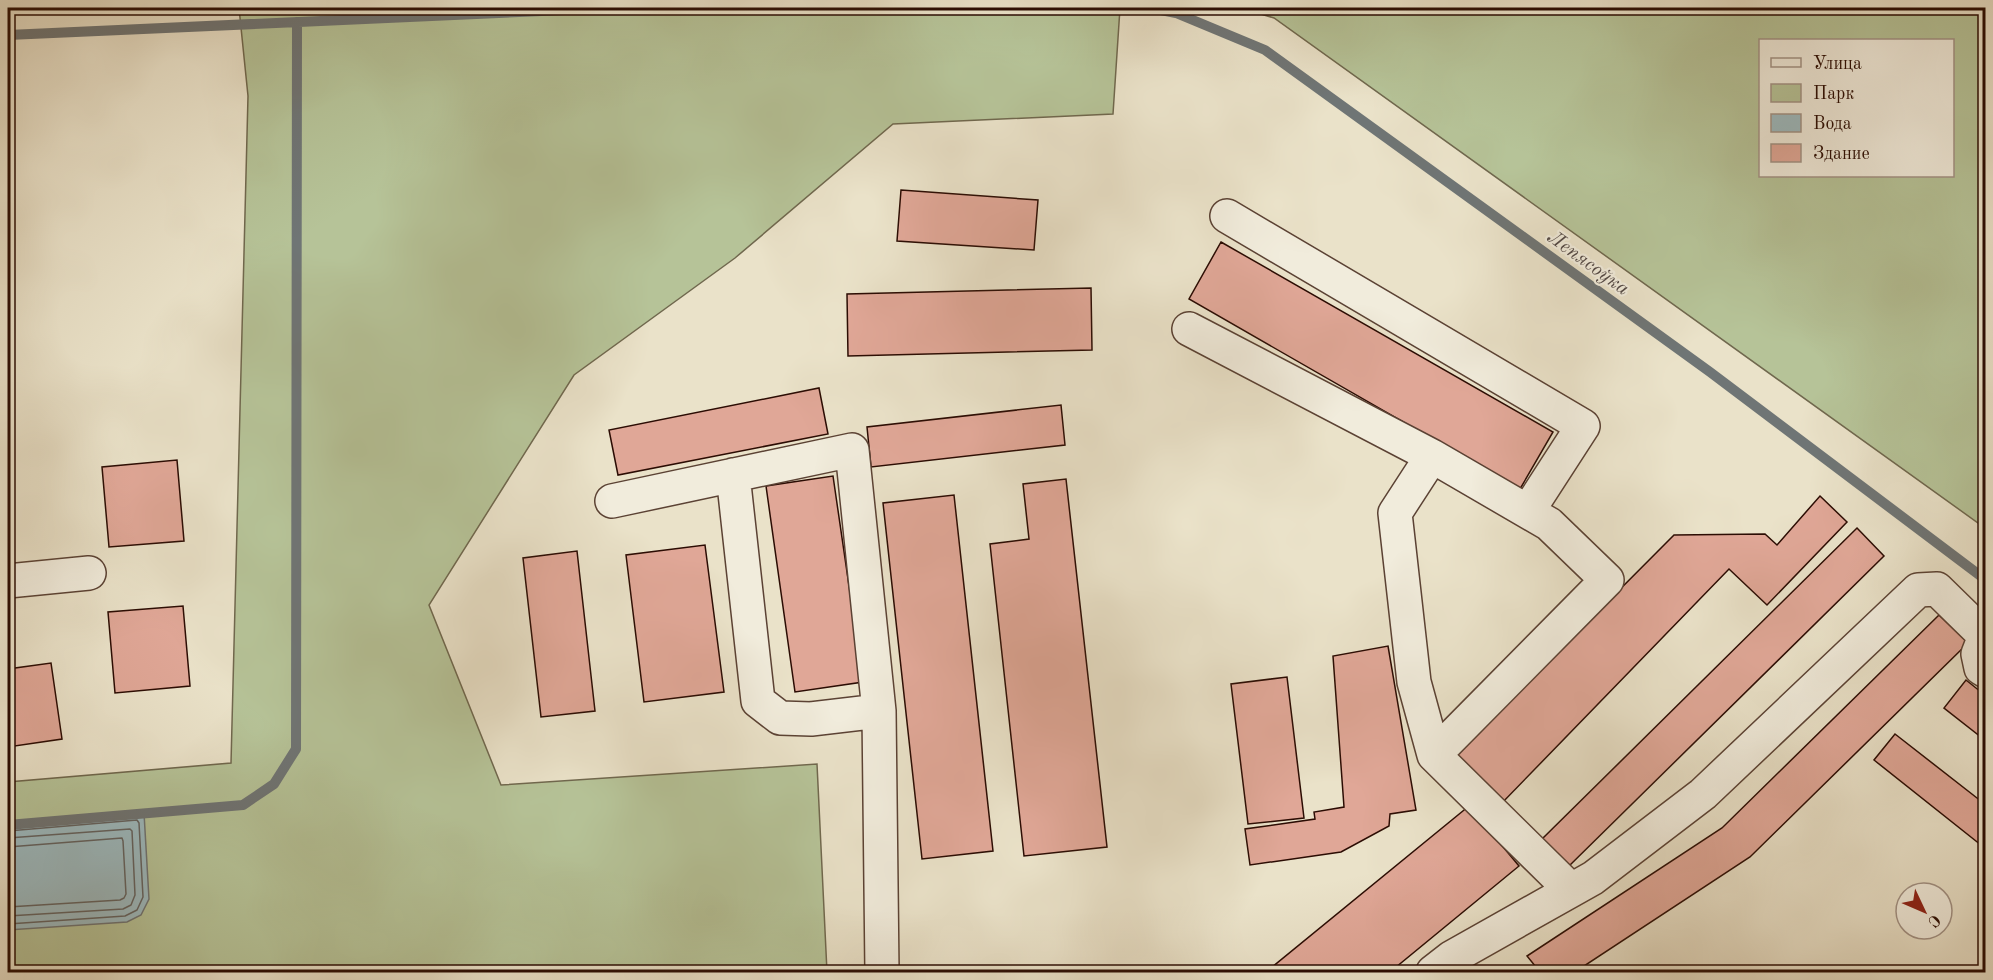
<svg xmlns="http://www.w3.org/2000/svg" width="1993" height="980" viewBox="0 0 1993 980" font-family="'Old Standard TT',serif">
<style>
.green{fill:#b6c398;stroke:#70684e;stroke-width:1.5;fill-rule:evenodd}
.water{fill:#9dbbc1;stroke:#6f7575;stroke-width:1.5}
.lines{fill:none;stroke-linecap:round;stroke-linejoin:round}
.shore{stroke:#646462;stroke-width:1.5}
.stream{stroke:#6f7575;stroke-width:10}
.building{fill:#e0a797;stroke:#2b0c03;stroke-width:1.5}
.minor-casing{stroke:#5b4234;stroke-width:36}
.minor{stroke:#f1ecdc;stroke-width:33}
.labels{text-anchor:middle;stroke-width:4.5;stroke-linejoin:round;paint-order:stroke}
.water-label{font-size:20px;font-style:italic;fill:#534946;stroke:#f1ecdc}
</style>
<rect width="100%" height="100%" fill="#eae2c9"/>
<filter id="stains"><feTurbulence type="fractalNoise" baseFrequency=".00333" numOctaves="4"/><feColorMatrix values="0 0 0 0 .2 0 0 0 0 .09 0 0 0 0 .02 0 0 0 .5 -.17"/></filter>
<radialGradient id="worn" r=".72"><stop offset=".6" stop-color="#630" stop-opacity="0"/><stop offset="1" stop-color="#630" stop-opacity=".3"/></radialGradient>
<path class="green" d="M239,8H1120L1113,114L893,124L735,258L574,375L429,605L501,785L817,764L827,972H8V782L231,763L248,96Z
M1241,8H1985V528L1274,18ZM1760,40H1952V176H1760Z"/>
<path class="water" d="M144,813L149,899L141,915L127,922L8,930V825Z"/>
<g class="lines">
<path class="shore" d="M8,831L137,820L139,823L143,897L137,910L125,916L8,924
M8,838L130,829L132,831L135,895L131,905L123,909L8,916
M8,847L122,838L123,841L126,894L124,898L120,900L8,907"/>
<path class="stream" d="M1151,8L1176,13L1265,50L1710,372L1986,580
M8,35L610,8
M8,825L243,805L274,784L296,749L297,22"/>
</g>
<path class="building" d="M901,190L1038,200L1034,250L897,241Z
M1221,242L1553,432L1520,489L1189,299Z
M1091,288L1092,350L848,356L847,294Z
M819,388L828,434L618,475L609,430Z
M1061,405L1065,445L871,467L867,427Z
M177,460L184,541L109,547L102,467Z
M833,476L863,682L795,692L766,486Z
M1066,479L1107,847L1024,856L990,544L1029,539L1023,484Z
M954,495L993,851L922,859L883,503Z
M1820,496L1847,522L1767,605L1729,569L1501,804L1453,757L1674,535L1765,534L1777,545Z
M1857,528L1884,556L1567,868L1540,841Z
M705,545L724,692L644,702L626,555Z
M577,551L595,711L541,717L523,558Z
M183,606L190,686L115,693L108,612Z
M1939,615L1968,643L1750,857L1575,972H1540L1527,956L1722,828Z
M1388,646L1416,810L1390,814L1389,826L1341,852L1250,865L1245,829L1315,819L1314,812L1344,807L1333,656Z
M51,663L62,739L8,747V704L12,703L8,669Z
M1287,677L1304,818L1248,824L1231,684Z
M1966,680L1986,696V741L1944,708Z
M1895,734L1986,805V849L1874,760Z
M1469,806L1519,866L1390,972H1266Z"/>
<g class="lines">
<g class="minor-casing">
<path id="minor" d="M1227,216L1583,426L1528,511
M1189,329L1432,456L1395,513L1414,682L1434,755L1571,890
M1432,456L1549,524L1607,580L1434,755
M733,475L758,701L780,718L811,719L879,711
M612,501L852,450L879,711L882,972
M8,581L89,573
M1433,972L1451,958L1593,878L1703,794L1918,590L1937,589L1985,636L1978,654L1981,668L1986,671"/>
</g>
<use href="#minor" class="minor"/>
</g>
<g class="labels">
<g class="water-label">
<text transform="translate(1589 262) rotate(36)" y="7">Лепясоўка</text>
</g>
</g>
<rect width="1993" height="980" fill="none" stroke="#eae2c9" stroke-width="30"/>
<rect x="9" y="9" width="1975" height="962" fill="none" stroke="#2b0c03" stroke-width="3"/>
<rect x="15" y="15" width="1963" height="950" fill="none" stroke="#2b0c03" stroke-width="1.5"/>
<rect x="1759" y="39" width="195" height="138" fill="#f1ecdc" stroke="#a29285" stroke-width="1.5"/>
<rect x="1771" y="58" width="30" height="9" fill="#f1ecdc" stroke="#a29285" stroke-width="1.5"/>
<text x="1813" y="69" font-size="18" fill="#2b0c03">Улица</text>
<rect x="1771" y="84" width="30" height="18" fill="#b6c398" stroke="#a29285" stroke-width="1.5"/>
<text x="1813" y="99" font-size="18" fill="#2b0c03">Парк</text>
<rect x="1771" y="114" width="30" height="18" fill="#9dbbc1" stroke="#a29285" stroke-width="1.5"/>
<text x="1813" y="129" font-size="18" fill="#2b0c03">Вода</text>
<rect x="1771" y="144" width="30" height="18" fill="#e0a797" stroke="#a29285" stroke-width="1.5"/>
<text x="1813" y="159" font-size="18" fill="#2b0c03">Здание</text>
<g transform="translate(1924 911) rotate(134)"><circle r="28" fill="#f1ecdc" stroke="#a29285" stroke-width="1.5"/>
<path d="M0-4.5L10 22L0 15L-10 22Z" fill="#8f2418"/>
<text y="-9" font-size="16" font-weight="bold" text-anchor="middle" fill="#2b0c03">С</text>
</g>
<rect width="100%" height="100%" filter="url(#stains)"/>
<rect width="100%" height="100%" fill="url(#worn)"/>
</svg>
